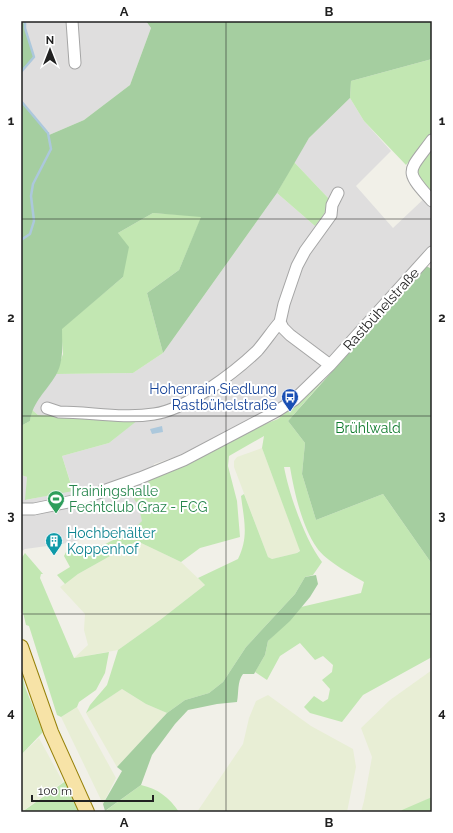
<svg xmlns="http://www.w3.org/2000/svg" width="453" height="833" viewBox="0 0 453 833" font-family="Raleway,sans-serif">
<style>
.residential{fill:#dfdede}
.farmland{fill:#e8eed5}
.grass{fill:#c2e7b2}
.forest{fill:#a5cea0}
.parking{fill:#e5e5e5}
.water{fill:#acc8dc}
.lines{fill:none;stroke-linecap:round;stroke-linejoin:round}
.stream{stroke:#acc8dc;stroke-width:2.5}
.minor-casing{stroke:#a5a5a5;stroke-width:13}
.major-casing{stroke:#968109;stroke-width:16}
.minor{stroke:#fff;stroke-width:11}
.major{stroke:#f7e3a7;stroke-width:14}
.grid{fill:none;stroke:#212121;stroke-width:1;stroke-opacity:0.55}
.labels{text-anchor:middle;stroke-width:4;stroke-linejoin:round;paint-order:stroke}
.street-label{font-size:14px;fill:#212121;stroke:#fff}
.transit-label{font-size:14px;fill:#164399;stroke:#fff;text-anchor:end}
.park-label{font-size:14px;fill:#127c2f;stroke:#fff}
.leisure-label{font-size:14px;fill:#27864d;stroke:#fff;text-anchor:start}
.culture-label{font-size:14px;fill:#0d838f;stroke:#fff;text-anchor:start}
.neatline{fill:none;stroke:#212121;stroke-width:1.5}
.grid-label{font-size:13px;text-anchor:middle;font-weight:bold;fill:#212121}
</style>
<rect width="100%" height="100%" fill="#f1f0e8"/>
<path class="residential" d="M23,21H146L151,28L130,85L84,120L49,135L21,101V72L34,57Z
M350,98L364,121L391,151L356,186L393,228L430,193L432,146V245L371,311L330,359L290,396L274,408L222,435L175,457L154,464L149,484L158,522L62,544L25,549L21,552V475L27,477L26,500L73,490L62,456L109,443L137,420L38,415L31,409L56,374L133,373L163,353L277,193L315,226L330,200L294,162L309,138Z"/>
<path class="farmland" d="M262,448L300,550L297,553L272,559L268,557L234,467V461L237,457Z
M137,541L181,562L205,585L160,620L118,650L74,658L88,645L84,630L85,614L60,587L78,574Z
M432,670V797L401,812H361L364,801L372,757L361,728L390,700Z
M122,689L146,704L167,713L117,767L86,713Z
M268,695L311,726L353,749L356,767L347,812H197L243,744L249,718L256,701Z
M77,707L116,778L103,804L61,717Z
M39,738L63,782L21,812V755Z"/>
<path class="grass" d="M432,59V134L406,165L364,121L350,98L351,81Z
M432,146V192L430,193L417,174L418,164Z
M294,162L330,200L324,214L315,226L277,193Z
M153,213L202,216L179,270L147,293L163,353L133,373L56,374L63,354L61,329L123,277L118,233Z
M323,381L288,421L305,443L302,474L316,520L383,494L432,564V657L363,695L342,722L310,713L304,707L314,696L323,702L328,699L330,689L322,680L332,672L333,665L323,656L315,660L300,643L280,656L267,680L255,672L265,655L268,641L301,607L361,593L364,582C349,573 326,561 317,548C302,527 294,491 290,467H284C289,494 305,540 322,562L313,575L305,577L295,594L246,647L223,682L209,693L185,700L167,713L146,704L122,689L86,713L90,705L107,685L118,650L160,620L205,585L198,578L238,559C249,537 244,520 241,496L244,494L268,557L272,559L297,553L300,551L262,448L264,436L229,456L228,466L237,501L240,537L200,548L181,562L137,541L78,574L65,584L57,575L70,567L64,556L67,550L78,548C93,556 124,533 138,525L142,521L138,503L135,501L132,491L146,486L150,477L260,426L278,419Z
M31,409L38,415L138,420L109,443L62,456L73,491L25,500L27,477L21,475V426L30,421Z
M25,553L43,574H41L40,578L74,658L109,652L105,673L96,690L79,702L77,707L61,717L57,715L29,626L26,625L21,604V559Z
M21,669L25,687L43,732L21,755Z
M67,780L81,812H22Z
M141,785C158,789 169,797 179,812H104Z
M432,797V812H401L402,810Z"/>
<path class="forest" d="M21,21H23L34,57L21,72Z
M146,21H432V59L351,81L350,98L309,138L277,193L163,353L147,293L179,270L201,217L153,213L118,233L129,247L123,277L62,329C62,345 64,361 56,375C46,392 33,401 30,421L21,426V101L49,135L84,120L130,85L151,28Z
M426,266L432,269V564L383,494L316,520L302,474L305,443L288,421Z
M316,575L318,584L310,597L290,621L268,641L265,655L254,674H243C237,682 239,692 237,702L217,704L188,710L175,724L152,755L141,785L105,811L103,804L122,771L117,767L167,713L185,700L209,693L223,682L246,647L295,594L305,577Z"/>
<path class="parking" d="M147,479L149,484L87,507L85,502Z"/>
<path class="water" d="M162,426L163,432L152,434L150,429Z"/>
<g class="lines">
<path class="stream" d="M21,72L34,57L25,28V21
M21,101L47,132
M21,240L30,234L34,221L31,196L33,184L51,149L48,133"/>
<g class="minor-casing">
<path id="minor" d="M72,21L75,63
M432,140C408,173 403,169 432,201
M330,365L290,335L283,328L280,322L284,304L297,266L305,251L331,215L332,205L338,193
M47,408L59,412C90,412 123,419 154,414C185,410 234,373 257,351C265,342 272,331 280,322
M21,509H34L78,500L140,478L184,460L277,411L294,400L330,365L432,252"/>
</g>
<g class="major-casing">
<path id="major" d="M21,647L51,732L87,812"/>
</g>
<use href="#minor" class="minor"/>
<use href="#major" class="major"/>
</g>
<path class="grid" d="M226,21V812M21,219H432M21,416H432M21,614H432"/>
<defs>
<g id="bus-pin" transform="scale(0.9)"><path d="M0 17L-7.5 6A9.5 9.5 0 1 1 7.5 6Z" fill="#1a4fb4" stroke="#fff"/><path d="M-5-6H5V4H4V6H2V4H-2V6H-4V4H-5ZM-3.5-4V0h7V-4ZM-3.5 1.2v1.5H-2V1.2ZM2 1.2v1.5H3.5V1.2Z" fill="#fff"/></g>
<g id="stadium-pin" transform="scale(0.9)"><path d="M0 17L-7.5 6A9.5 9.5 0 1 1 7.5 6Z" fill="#2e9e5b" stroke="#fff"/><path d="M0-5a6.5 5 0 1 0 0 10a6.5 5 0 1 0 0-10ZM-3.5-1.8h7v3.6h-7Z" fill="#fff"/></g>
<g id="building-pin" transform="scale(0.9)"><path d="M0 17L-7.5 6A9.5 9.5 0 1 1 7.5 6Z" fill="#0f9aa8" stroke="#fff"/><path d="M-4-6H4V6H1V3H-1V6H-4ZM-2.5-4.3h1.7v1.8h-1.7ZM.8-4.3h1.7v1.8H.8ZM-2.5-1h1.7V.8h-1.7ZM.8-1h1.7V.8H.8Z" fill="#fff"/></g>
</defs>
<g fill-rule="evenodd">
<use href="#bus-pin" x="290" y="397"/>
<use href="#stadium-pin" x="56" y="499"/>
<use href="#building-pin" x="54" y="541"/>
</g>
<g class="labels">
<g class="street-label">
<text transform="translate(381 309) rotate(-48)" y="5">Rastbühelstraße</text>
</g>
<g class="transit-label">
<text x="277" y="394">Hohenrain Siedlung<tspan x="277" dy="16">Rastbühelstraße</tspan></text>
</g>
<g class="park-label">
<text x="368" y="433">Brühlwald</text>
</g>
<g class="leisure-label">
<text x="69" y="496">Trainingshalle<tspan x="69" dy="16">Fechtclub Graz - FCG</tspan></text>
</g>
<g class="culture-label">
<text x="67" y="538">Hochbehälter<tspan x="67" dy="16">Koppenhof</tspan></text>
</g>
</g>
<rect width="453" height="833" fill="none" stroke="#ffffff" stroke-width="44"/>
<g transform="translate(50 50)" stroke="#ffffff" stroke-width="3" paint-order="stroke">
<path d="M0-3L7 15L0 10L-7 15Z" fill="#212121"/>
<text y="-6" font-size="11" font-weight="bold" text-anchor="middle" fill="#212121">N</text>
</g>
<path d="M32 795v6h121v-6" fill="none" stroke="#212121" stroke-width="2"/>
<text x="38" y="795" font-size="12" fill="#212121" stroke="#ffffff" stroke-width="3" paint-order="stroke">100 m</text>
<rect x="22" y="22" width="409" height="789" class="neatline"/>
<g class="grid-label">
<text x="124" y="16">A</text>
<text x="329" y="16">B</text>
<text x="11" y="125">1</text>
<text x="442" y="125">1</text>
<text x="11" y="322">2</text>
<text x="442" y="322">2</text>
<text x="11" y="520">3</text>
<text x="442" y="520">3</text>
<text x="11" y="717">4</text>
<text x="442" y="717">4</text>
<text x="124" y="827">A</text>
<text x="329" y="827">B</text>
</g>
</svg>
